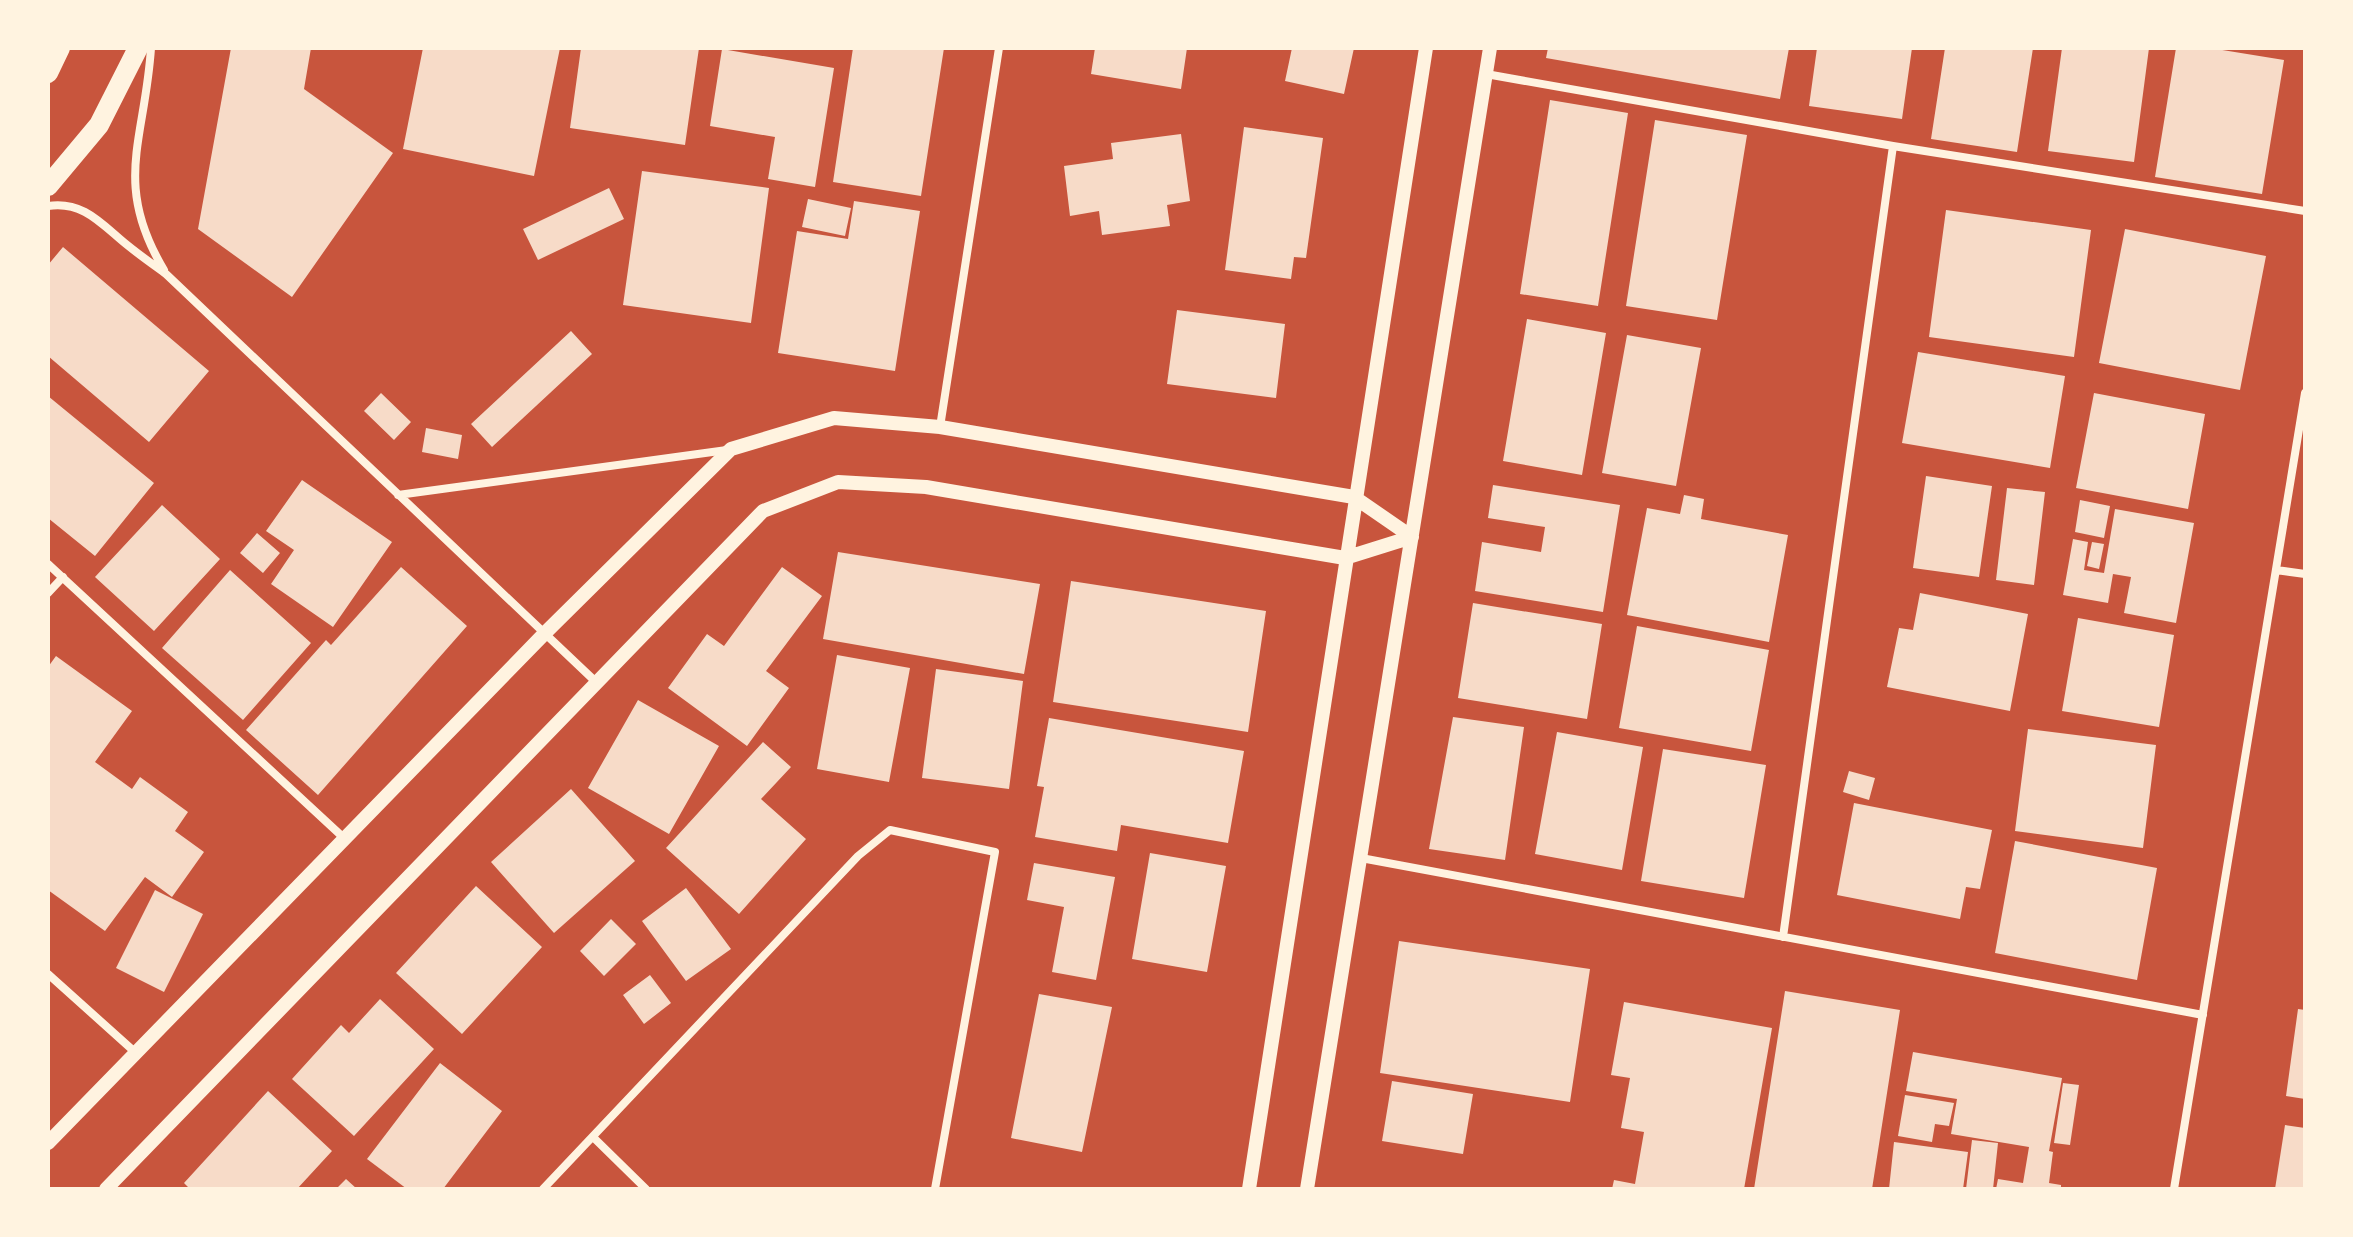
<svg xmlns="http://www.w3.org/2000/svg" width="2353" height="1237" viewBox="0 0 2353 1237" font-family="'Source Sans 3',sans-serif">
<style>
.building{fill:#f7dbc8}
.lines{fill:none;stroke-linecap:round;stroke-linejoin:round}
.minor{stroke:#fff3e0;stroke-width:8}
.tertiary{stroke:#fff3e0;stroke-width:14}
.primary{stroke:#fff3e0;stroke-width:20}
</style>
<rect width="100%" height="100%" fill="#c8553d"/>
<path class="building" d="M231,48H311L304,89L393,153L292,297L198,229Z
M423,48H560L534,176L403,149Z
M581,48H699L685,145L570,128Z
M853,48H944L921,196L833,182Z
M1095,48H1187L1181,89L1091,74Z
M1292,48H1354L1344,94L1285,81Z
M1548,48H1789L1780,99L1546,58Z
M1817,48H1912L1902,119L1809,106Z
M1945,48H2033L2017,152L1931,139Z
M2062,48H2149L2134,162L2048,151Z
M2176,48H2210L2284,60L2262,194L2155,177Z
M722,49L834,68L815,187L768,179L775,137L710,126Z
M1550,100L1628,113L1598,306L1520,294Z
M1655,120L1747,135L1717,320L1626,306Z
M1244,127L1323,138L1306,258L1294,257L1291,279L1225,270Z
M1181,134L1190,201L1167,205L1170,226L1102,235L1099,211L1070,216L1064,166L1113,159L1111,143Z
M642,171L769,188L751,323L623,305Z
M609,188L624,219L538,260L523,229Z
M808,199L851,208L845,236L802,227Z
M854,201L920,211L895,371L778,353L797,231L848,239Z
M1946,210L2091,230L2074,357L1929,337Z
M2125,229L2266,256L2240,390L2099,363Z
M63,247L209,371L149,442L48,356V265Z
M1177,310L1285,324L1276,398L1167,384Z
M1527,319L1606,333L1582,475L1503,461Z
M571,331L592,354L492,447L471,424Z
M1627,335L1701,348L1676,486L1602,473Z
M1918,352L2065,376L2050,468L1902,443Z
M381,393L411,422L394,440L364,411Z
M2094,393L2205,414L2188,509L2076,488Z
M48,396L154,483L95,556L48,518Z
M426,428L462,435L458,459L422,452Z
M1926,476L1992,486L1979,577L1913,568Z
M302,480L392,542L333,627L271,584L294,550L266,531Z
M1493,485L1620,505L1603,612L1475,591L1482,542L1541,552L1545,527L1488,518Z
M2007,488L2045,492L2034,585L1996,580Z
M1684,495L1704,499L1701,519L1788,535L1769,642L1627,615L1647,508L1680,514Z
M2080,500L2110,506L2104,538L2075,532Z
M162,505L220,559L154,631L95,577Z
M2115,509L2194,523L2176,623L2124,613L2131,577L2113,574L2108,603L2063,595L2073,539L2088,542L2084,570L2104,573Z
M257,533L280,553L263,573L240,553Z
M2092,542L2104,544L2099,569L2087,566Z
M838,552L1040,584L1024,674L823,639Z
M401,567L467,626L318,795L246,730L326,640L331,645Z
M782,567L822,596L766,671L789,688L747,746L668,688L707,634L724,646Z
M230,570L311,643L243,720L162,648Z
M1071,581L1266,611L1248,732L1053,702Z
M1920,593L2028,614L2010,711L1887,687L1899,628L1913,630Z
M1473,603L1602,624L1587,719L1458,698Z
M2078,618L2174,635L2159,727L2062,711Z
M1637,626L1769,650L1751,751L1619,728Z
M837,655L910,668L889,782L817,769Z
M56,656L132,711L95,762L132,789L140,777L188,812L175,831L204,852L172,897L145,877L105,931L48,890V667Z
M936,669L1023,681L1009,789L922,778Z
M638,700L719,746L669,834L588,788Z
M1453,717L1524,727L1505,860L1429,849Z
M1049,718L1244,751L1228,843L1121,825L1117,851L1035,837L1044,787L1037,786Z
M2028,729L2156,745L2143,848L2015,831Z
M1557,732L1643,747L1622,870L1535,854Z
M763,742L791,767L761,799L806,839L739,914L666,848Z
M1663,749L1766,765L1744,898L1641,881Z
M1849,771L1875,778L1869,800L1843,792Z
M571,789L635,861L554,933L491,862Z
M1854,803L1992,830L1980,889L1966,887L1960,919L1837,895Z
M2015,841L2157,868L2137,980L1995,953Z
M1150,853L1226,866L1207,972L1132,959Z
M1034,863L1115,877L1096,980L1052,972L1064,907L1027,900Z
M476,886L542,947L462,1034L396,973Z
M686,888L731,949L686,981L642,921Z
M155,890L203,914L164,992L116,968Z
M611,919L636,944L604,976L580,951Z
M1399,941L1590,969L1570,1102L1380,1073Z
M650,975L671,1003L644,1024L623,995Z
M1785,991L1900,1010L1872,1189H1754Z
M1039,994L1112,1007L1082,1152L1011,1138Z
M380,999L434,1049L354,1136L292,1079L341,1025L349,1033Z
M1624,1002L1772,1028L1744,1189H1612L1614,1180L1635,1184L1644,1132L1621,1128L1630,1078L1611,1075Z
M2298,1009L2305,1010V1099L2286,1096Z
M1913,1052L2062,1078L2049,1151L2053,1152L2049,1183L2061,1185V1189H1996L1998,1179L2023,1183L2029,1147L1951,1134L1957,1099L1906,1091Z
M440,1063L502,1111L443,1189H407L367,1159Z
M1392,1081L1473,1094L1463,1154L1382,1141Z
M2063,1083L2079,1085L2070,1145L2054,1143Z
M268,1091L332,1151L297,1189H190L184,1183Z
M1905,1095L1954,1103L1949,1126L1935,1124L1932,1142L1898,1136Z
M2285,1125L2305,1128V1189H2275Z
M1972,1140L1998,1143L1993,1189H1966Z
M1894,1142L1968,1152L1963,1189H1889Z
M346,1179L357,1189H336Z"/>
<g class="lines">
<path class="minor" d="M151,48C145,140 112,183 164,270
M1486,74L1893,146L2305,211
M48,206C80,201 98,220 120,239C135,252 151,263 166,274L596,682
M940,427L999,48
M398,495L727,450
M48,564L345,839
M2276,570L2305,574
M48,593L63,577
M1361,858L2203,1015
M1783,937L1893,146
M48,974L136,1053
M594,1138L646,1189
M543,1189L858,856L890,830L995,852L935,1189
M2174,1189L2305,393"/>
<path class="tertiary" d="M48,1143L545,633L731,449L834,418L940,427L1354,497L1412,537
M106,1189L763,511L838,482L926,487L1345,558L1412,537
M1249,1189L1426,48
M1307,1189L1490,48"/>
<path class="primary" d="M48,73L60,48
M48,186L99,125L138,48"/>
</g>
<rect width="2353" height="1237" fill="none" stroke="#fff3e0" stroke-width="100"/>
</svg>
